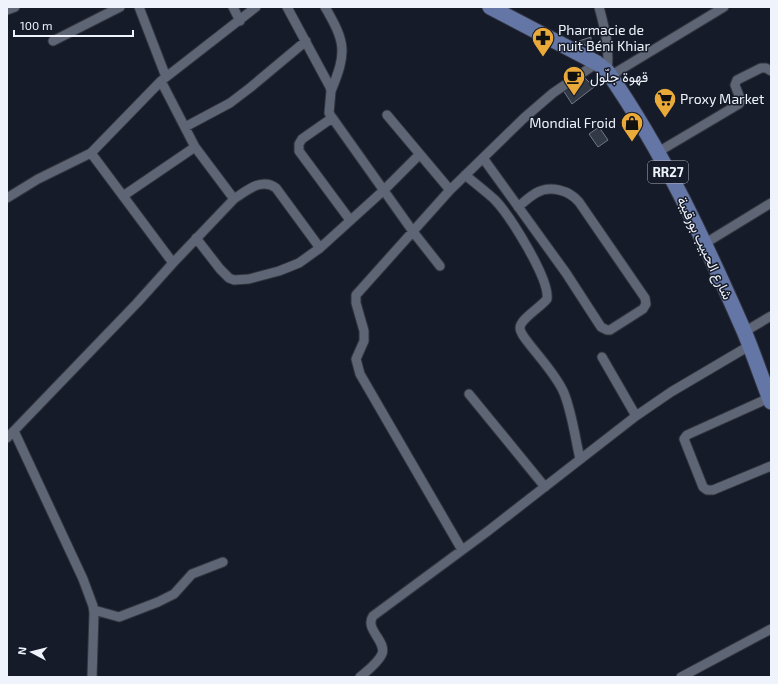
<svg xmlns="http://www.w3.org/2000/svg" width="778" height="684" viewBox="0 0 778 684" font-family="'Exo 2',Vazirmatn,sans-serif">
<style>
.building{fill:#313846;stroke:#717889}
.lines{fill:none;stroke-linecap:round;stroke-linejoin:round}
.street-casing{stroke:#32353f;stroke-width:11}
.primary-casing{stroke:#32353f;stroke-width:17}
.street{stroke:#5e6574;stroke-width:9}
.primary{stroke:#6376a6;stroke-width:15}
.labels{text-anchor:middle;stroke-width:3;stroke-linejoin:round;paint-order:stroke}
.shield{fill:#151b28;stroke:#aeb2bc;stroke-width:1}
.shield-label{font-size:13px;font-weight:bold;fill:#eff3fc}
.poi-label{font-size:14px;fill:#eff3fc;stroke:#151b28;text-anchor:start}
.street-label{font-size:14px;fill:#eff3fc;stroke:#151b28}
</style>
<rect width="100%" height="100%" fill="#151b28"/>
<path class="building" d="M591,37V44L588,47L579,41Z
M583,76L594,87L572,104L563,90Z
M599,127L608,140L598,147L589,134Z"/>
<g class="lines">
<g class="street-casing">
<path id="street" d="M139,7L166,77
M233,7L240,21
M287,7L330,87L331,91L329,113L331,116L414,233L440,266
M325,7C346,43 347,52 331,91
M599,7C605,29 610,49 607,71
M7,10L15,7
M53,41L120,7
M610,76L724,7
M387,115L450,190
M332,118L302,139L299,144V151L350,220
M185,127L230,103L251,87L306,41
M658,152L739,104L741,101L735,85L737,80L761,68H766L771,71
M483,158L566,273L601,327L607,330H610L643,309L646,304L645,298L579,202C569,190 550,185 536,193C529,197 524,202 518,207
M465,175C475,183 485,191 494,199C509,214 550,279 547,299C541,307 520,319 520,328C520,331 522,334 524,337C536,354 556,374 564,393C572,413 575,437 580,459
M123,196L195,147
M7,198L38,179L91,153
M234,199C246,191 262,177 276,188L320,248
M196,238L220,269L229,278L234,280L249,279L279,271L299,263L320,248L384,190L419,155
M704,244L771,203
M173,263L91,153L161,81L256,7
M744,332L771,316
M602,357L636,416
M469,394L545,487
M769,398L687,435L684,439L703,487L707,490H713L771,466
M14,431L83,579L93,606L94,613L92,677
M7,438L137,303L173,263L234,199L195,147L161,81
M462,550L360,374L356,359L364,341V331L356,303V295L450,190L524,118L553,93L597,63
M94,610L119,617L158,602L174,594L192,574L223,562
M360,677C367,671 378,663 382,654C387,641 364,629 373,616L488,531L636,416L671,392L749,346
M681,677L771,629"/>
</g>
<g class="primary-casing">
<path id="primary" d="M490,7L597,63L607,71C663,151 705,242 744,331C754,355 762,379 771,402"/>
</g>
<use href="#street" class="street"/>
<use href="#primary" class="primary"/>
</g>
<defs>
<g id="pharmacy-pin" transform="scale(1.15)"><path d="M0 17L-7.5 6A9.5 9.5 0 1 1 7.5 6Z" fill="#eaaa39" stroke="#151b28"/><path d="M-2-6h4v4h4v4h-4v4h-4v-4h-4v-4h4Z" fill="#111"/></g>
<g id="cafe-pin" transform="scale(1.15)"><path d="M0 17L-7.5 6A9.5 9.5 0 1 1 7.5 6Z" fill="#eaaa39" stroke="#151b28"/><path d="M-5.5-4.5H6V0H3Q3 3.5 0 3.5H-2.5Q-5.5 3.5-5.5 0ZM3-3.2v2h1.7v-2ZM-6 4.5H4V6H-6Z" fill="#111"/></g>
<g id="supermarket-pin" transform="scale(1.15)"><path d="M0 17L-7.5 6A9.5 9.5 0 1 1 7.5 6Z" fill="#eaaa39" stroke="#151b28"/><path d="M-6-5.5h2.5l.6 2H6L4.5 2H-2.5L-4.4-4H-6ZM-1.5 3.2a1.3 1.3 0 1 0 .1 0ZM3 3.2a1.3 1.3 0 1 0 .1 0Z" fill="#111"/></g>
<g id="shop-pin" transform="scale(1.15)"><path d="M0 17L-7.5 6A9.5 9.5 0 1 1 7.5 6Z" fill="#eaaa39" stroke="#151b28"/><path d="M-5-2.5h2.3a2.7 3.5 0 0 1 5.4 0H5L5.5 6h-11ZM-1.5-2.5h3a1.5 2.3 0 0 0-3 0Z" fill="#111"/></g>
</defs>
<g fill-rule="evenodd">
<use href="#pharmacy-pin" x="543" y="38"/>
<use href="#cafe-pin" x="574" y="77"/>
<use href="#supermarket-pin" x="665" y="99"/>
<use href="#shop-pin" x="632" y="123"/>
</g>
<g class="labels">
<rect class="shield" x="648" y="161" width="40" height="22" rx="3"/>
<g class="shield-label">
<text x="668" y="177">RR27</text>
</g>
<g class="poi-label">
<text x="558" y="35">Pharmacie de<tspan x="558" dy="16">nuit Béni Khiar</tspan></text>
<text x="590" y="82">قهوة جلّول</text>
<text x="680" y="104">Proxy Market</text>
<text x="616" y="128" text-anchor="end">Mondial Froid</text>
</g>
<g class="street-label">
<text transform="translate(705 248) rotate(65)" y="5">شارع الحبيب بورقيبة</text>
</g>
</g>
<rect width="778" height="684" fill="none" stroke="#eff3fc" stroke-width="16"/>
<g transform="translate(32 652) rotate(277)" stroke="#151b28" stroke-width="3" paint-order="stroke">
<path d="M0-3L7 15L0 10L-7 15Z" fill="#eff3fc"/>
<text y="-6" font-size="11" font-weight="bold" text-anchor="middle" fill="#eff3fc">N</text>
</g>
<path d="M14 30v6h119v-6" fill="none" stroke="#eff3fc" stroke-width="2"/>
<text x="20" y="30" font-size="12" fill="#eff3fc" stroke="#151b28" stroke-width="3" paint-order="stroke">100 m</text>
</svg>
